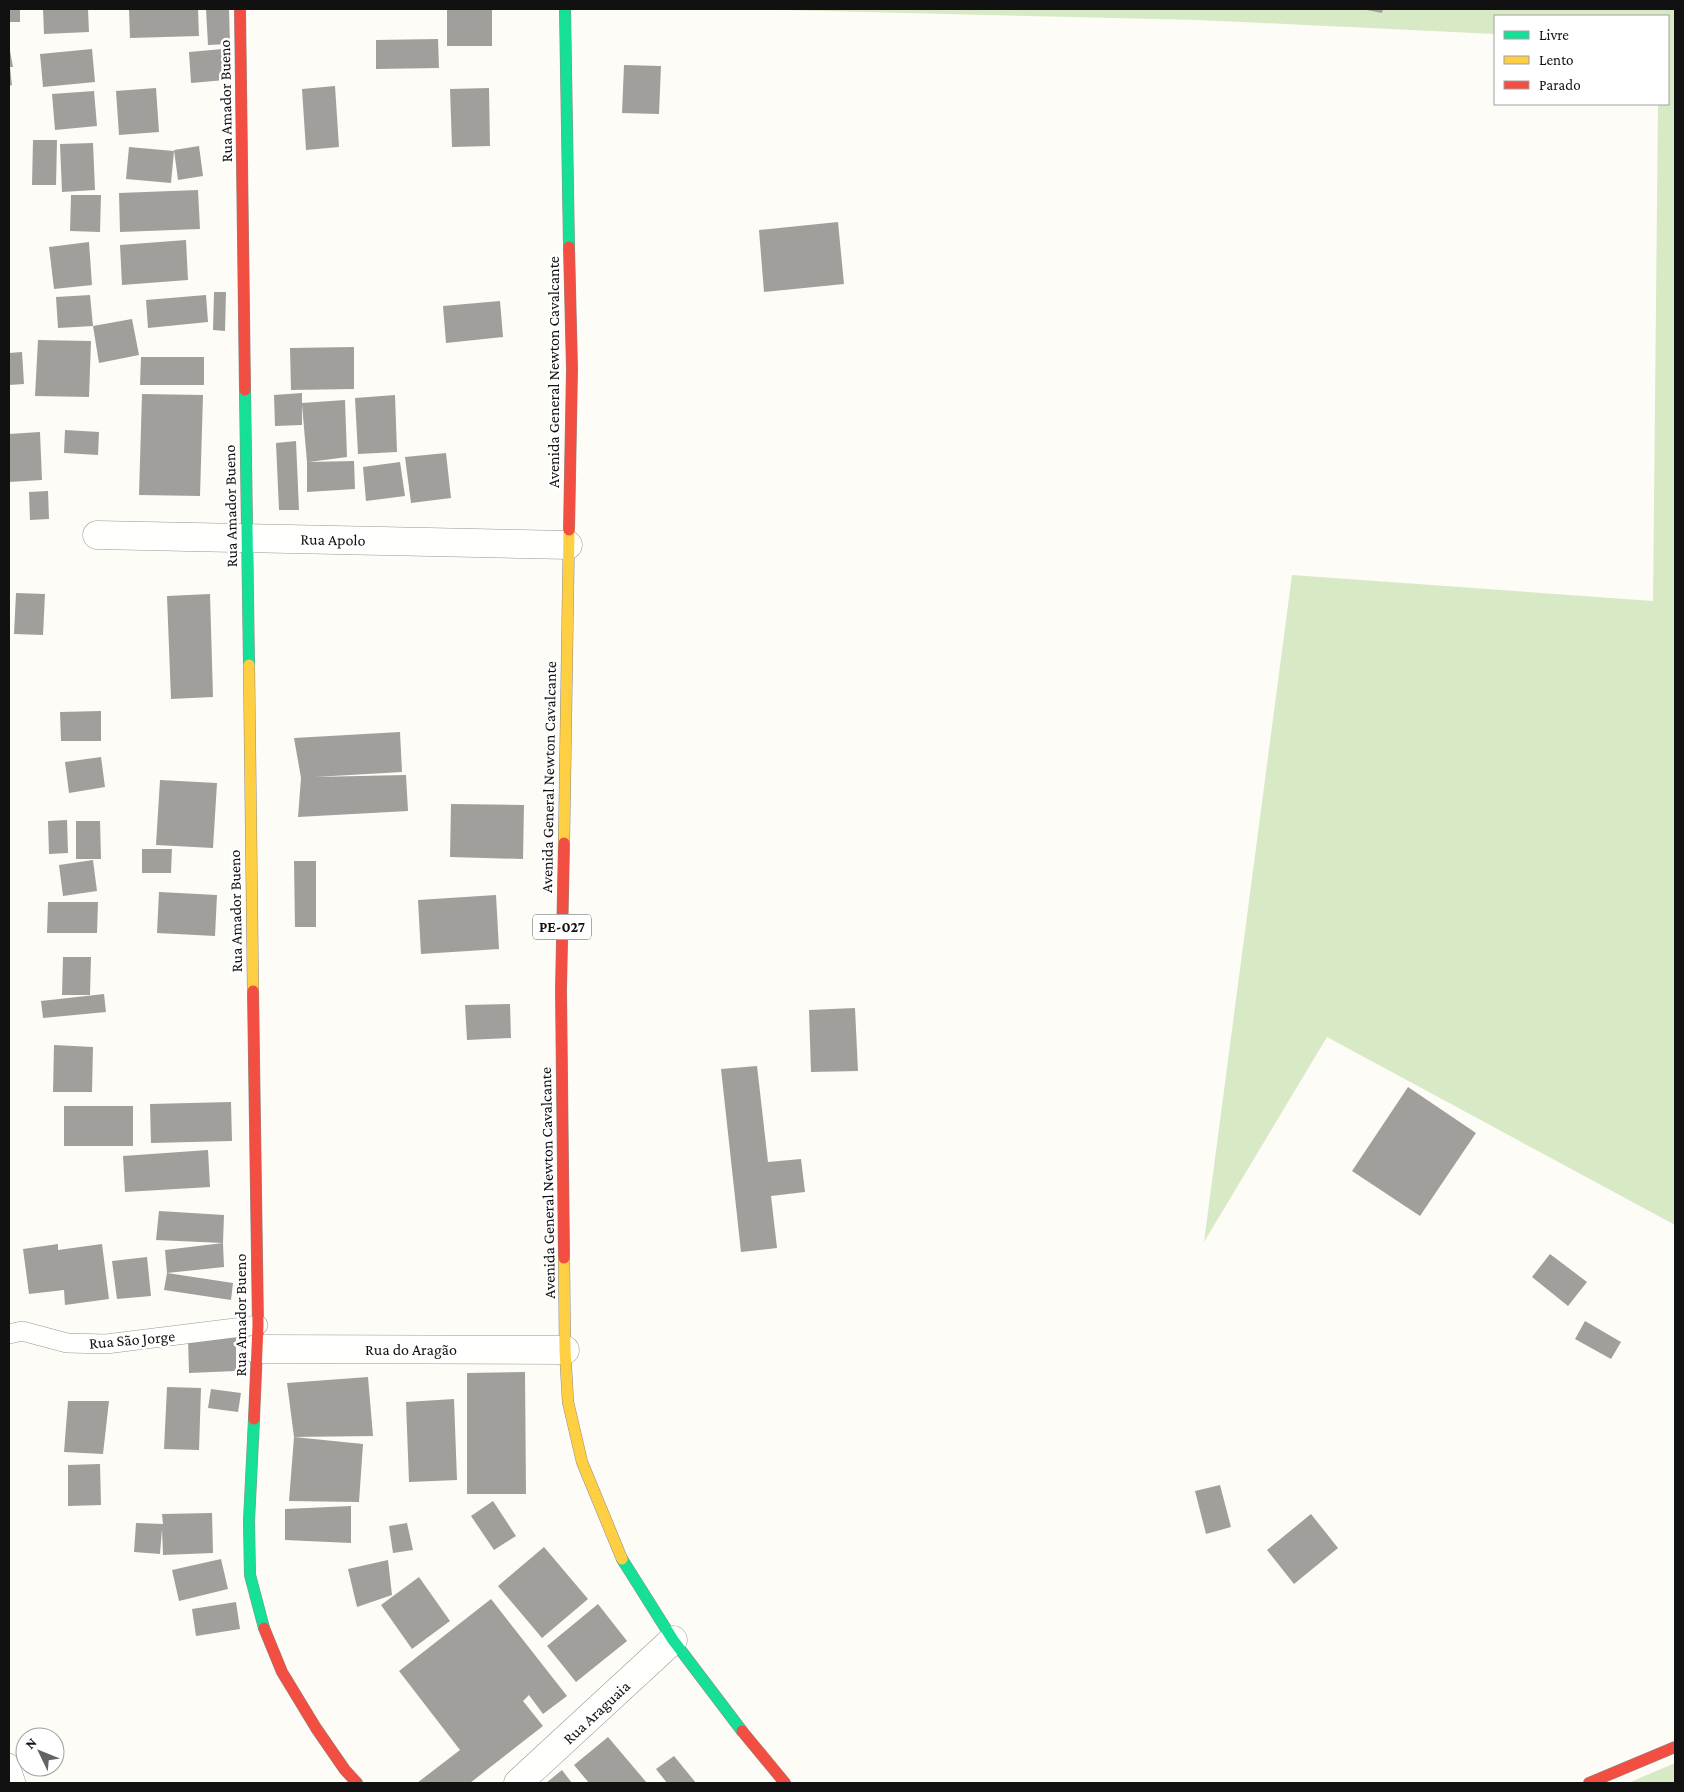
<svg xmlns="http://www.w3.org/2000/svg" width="1684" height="1792" viewBox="0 0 1684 1792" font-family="'Crimson Pro',serif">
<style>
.forest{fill:#d8eac5}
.building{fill:#a19f9c}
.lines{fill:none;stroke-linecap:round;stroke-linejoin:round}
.lane-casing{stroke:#979795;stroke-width:20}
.street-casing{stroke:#979795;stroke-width:29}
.fast-casing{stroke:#8e8d8b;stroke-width:12}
.slow-casing{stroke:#8e8d8b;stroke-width:12}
.jam-casing{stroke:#8e8d8b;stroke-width:12}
.lane{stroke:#fffffe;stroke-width:19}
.street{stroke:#fffffe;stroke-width:28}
.fast{stroke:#16e098;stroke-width:11}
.slow{stroke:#ffcf43;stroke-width:11}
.jam{stroke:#f24e42;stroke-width:11}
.labels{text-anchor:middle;stroke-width:5;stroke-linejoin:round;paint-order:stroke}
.shield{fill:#fff;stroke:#585858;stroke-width:1}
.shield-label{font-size:15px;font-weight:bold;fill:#111}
.street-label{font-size:16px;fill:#111;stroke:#fff}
</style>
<rect width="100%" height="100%" fill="#fdfcf7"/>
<path class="forest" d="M738,9H1675V1225L1327,1037L1204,1242L1292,575L1653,601L1658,104H1668V16H1495V34L1199,20Z
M1675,1763V1783H1628Z"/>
<path class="building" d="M9,9H20V22H9Z
M43,9H88L89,32L44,34Z
M129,9H198L199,36L130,38Z
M206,9H229L230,44L208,45Z
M447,9H492V46H447Z
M1362,9H1383L1382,13Z
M438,39L439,68L376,69V40Z
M9,45L13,67H10L12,85L9,86Z
M92,49L95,82L43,87L40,54Z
M223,49L225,80L191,83L189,52Z
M624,65L661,66L659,114L622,113Z
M335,86L339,147L306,150L302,89Z
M156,88L159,132L119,135L116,91Z
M489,88L490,146L452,147L450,89Z
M94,91L97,126L55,130L52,94Z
M33,140H57L56,185H32Z
M93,143L95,190L62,192L60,144Z
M199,146L203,176L178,180L174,150Z
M129,147L174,151L171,183L126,179Z
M198,190L200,229L120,232L119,193Z
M71,195H101L100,232L70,231Z
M838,222L844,284L764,292L759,230Z
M186,240L188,280L122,285L120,245Z
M89,242L92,285L54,289L49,247Z
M214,292H226L225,331L213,330Z
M90,295L93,326L58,328L56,297Z
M206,295L208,322L148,328L146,300Z
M500,301L503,337L446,343L443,306Z
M132,319L139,355L99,363L93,326Z
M38,340L91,341L89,397L35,396Z
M354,347V389L291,390L290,348Z
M22,352L24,384L9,385V353Z
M141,357H204V385H140Z
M302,393V403L345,400L347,457L309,462L354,461L355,489L307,492V462L302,405V425L275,426L274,395Z
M142,394L203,395L200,496L139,495Z
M395,395L397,452L358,454L355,398Z
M65,430L99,432L98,455L64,453Z
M40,432L42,480L9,482V434Z
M296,441L299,510H279L276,443Z
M446,453L451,498L411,503L405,457Z
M400,462L405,496L366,501L363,467Z
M48,491L49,519L30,520L29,492Z
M16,593L45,594L43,635L14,634Z
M210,594L213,697L171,699L167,596Z
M101,711V741H61L60,712Z
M400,732L402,772L315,777L406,775L408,811L298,817L301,778L294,738Z
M101,757L105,787L69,793L65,762Z
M160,780L217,783L213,848L156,845Z
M451,804L524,805L523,859L450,857Z
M67,820L68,853L49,854L48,821Z
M76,821H100L101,859H76Z
M142,849H172L171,873H142Z
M93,860L97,891L63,896L59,865Z
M294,861H316V927H295Z
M159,892L217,895L215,936L157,933Z
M496,895L499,949L421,954L418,900Z
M48,902H98L97,933H47Z
M63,957H91L90,995H62Z
M104,994L106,1012L43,1018L41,1001Z
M510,1004L511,1038L467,1040L465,1005Z
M855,1008L858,1071L811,1072L809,1010Z
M54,1045L93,1047L92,1092H53Z
M757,1066L768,1162L801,1159L805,1192L771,1196L777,1248L741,1252L721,1069Z
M1408,1087L1476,1133L1420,1216L1352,1171Z
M231,1102L232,1141L151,1143L150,1104Z
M64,1106H133V1146H64Z
M208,1150L210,1187L125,1192L123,1156Z
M159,1211L224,1215L223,1243L156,1240Z
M223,1243L224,1267L167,1273L165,1250Z
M58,1244V1250L102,1244L109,1299L65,1305L64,1290L29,1294L23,1249Z
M1550,1254L1587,1282L1568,1306L1532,1277Z
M147,1257L151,1296L117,1299L112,1261Z
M167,1273L233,1283L231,1300L164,1290Z
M1585,1321L1621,1342L1611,1359L1575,1339Z
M236,1336V1371L189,1373L188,1338Z
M525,1372L526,1494H467V1373Z
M368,1377L373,1436L294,1437L287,1383Z
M167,1387L201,1388L199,1450L164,1449Z
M211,1389L241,1393L238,1412L208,1408Z
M454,1399L457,1480L409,1482L406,1402Z
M68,1401H109L103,1454L64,1452Z
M294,1437L363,1444L359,1502L289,1501Z
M100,1464L101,1505L68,1506V1465Z
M1220,1485L1231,1527L1206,1534L1195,1491Z
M493,1501L516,1536L494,1550L471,1516Z
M351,1506V1543L285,1540V1509Z
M212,1513L213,1553L163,1555L162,1529L160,1554L134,1552L136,1523L163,1524L162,1514Z
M1311,1514L1338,1548L1294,1584L1267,1550Z
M407,1523L413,1550L393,1553L389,1526Z
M544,1547L588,1599L542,1638L498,1586Z
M221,1559L228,1589L179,1601L172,1570Z
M388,1560L392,1595L357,1607L348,1569Z
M419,1577L450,1621L412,1649L381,1605Z
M491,1599L567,1696L543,1714L529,1695L523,1701L543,1726L470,1783H417L460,1750L399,1671Z
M236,1602L240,1629L196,1636L192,1609Z
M598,1604L627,1641L576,1682L547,1646Z
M608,1737L647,1783H589L574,1765Z
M674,1756L696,1783H667L656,1769Z
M562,1770L572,1783H546Z"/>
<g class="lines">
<g class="lane-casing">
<path id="lane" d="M9,1334L22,1331L67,1343L106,1344L258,1325
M9,1763L16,1783"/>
</g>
<g class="street-casing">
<path id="street" d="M97,535L568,545
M256,1349L565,1350
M518,1783L673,1640"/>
</g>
<g class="fast-casing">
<path id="fast" d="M565,9L569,247
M245,390L249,665
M254,1419L249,1521L250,1575L264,1628
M622,1559L673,1640L742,1731"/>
</g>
<g class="slow-casing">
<path id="slow" d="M249,665L253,991
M564,843L569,530
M564,1258L565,1350L568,1402L582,1462L622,1559"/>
</g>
<g class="jam-casing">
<path id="jam" d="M240,9L245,390
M569,247L572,369L569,530
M564,843L561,990L564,1258
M253,991L258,1325L254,1419
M264,1628L282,1672L316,1728L345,1770L357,1783
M742,1731L785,1783
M1589,1783L1675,1747"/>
</g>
<use href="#lane" class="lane"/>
<use href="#street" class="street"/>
<use href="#fast" class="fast"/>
<use href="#slow" class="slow"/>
<use href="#jam" class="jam"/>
</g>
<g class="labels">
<rect class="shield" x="533" y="914.5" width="58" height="25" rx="4"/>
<g class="shield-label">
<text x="562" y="932">PE-027</text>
</g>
<g class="street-label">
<text transform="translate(225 101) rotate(-91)" y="6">Rua Amador Bueno</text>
<text transform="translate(553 372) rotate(-90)" y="6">Avenida General Newton Cavalcante</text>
<text transform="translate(230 506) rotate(-91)" y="6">Rua Amador Bueno</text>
<text transform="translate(333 539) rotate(1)" y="6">Rua Apolo</text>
<text transform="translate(548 777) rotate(-89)" y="6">Avenida General Newton Cavalcante</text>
<text transform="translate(235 911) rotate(-91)" y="6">Rua Amador Bueno</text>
<text transform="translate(547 1183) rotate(-91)" y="6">Avenida General Newton Cavalcante</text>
<text transform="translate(240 1315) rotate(-90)" y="6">Rua Amador Bueno</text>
<text transform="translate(132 1339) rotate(-5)" y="6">Rua São Jorge</text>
<text x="411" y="1355">Rua do Aragão</text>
<text transform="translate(596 1712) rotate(-43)" y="6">Rua Araguaia</text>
</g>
</g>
<rect width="1684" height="1792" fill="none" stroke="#111111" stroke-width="20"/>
<rect x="1494" y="15" width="175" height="90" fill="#ffffff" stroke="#a0a0a0"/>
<rect x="1504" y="31" width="25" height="8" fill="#16e098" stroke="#a0a0a0"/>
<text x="1539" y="40" font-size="15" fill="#111111">Livre</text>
<rect x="1504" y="56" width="25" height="8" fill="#ffcf43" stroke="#a0a0a0"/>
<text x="1539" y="65" font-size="15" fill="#111111">Lento</text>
<rect x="1504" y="81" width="25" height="8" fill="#f24e42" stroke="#a0a0a0"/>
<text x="1539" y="90" font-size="15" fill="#111111">Parado</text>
<g transform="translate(40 1752) rotate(313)"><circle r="24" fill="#ffffff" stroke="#a0a0a0"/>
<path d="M0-4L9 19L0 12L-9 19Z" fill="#646362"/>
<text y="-8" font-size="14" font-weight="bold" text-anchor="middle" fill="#111111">N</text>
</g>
</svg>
